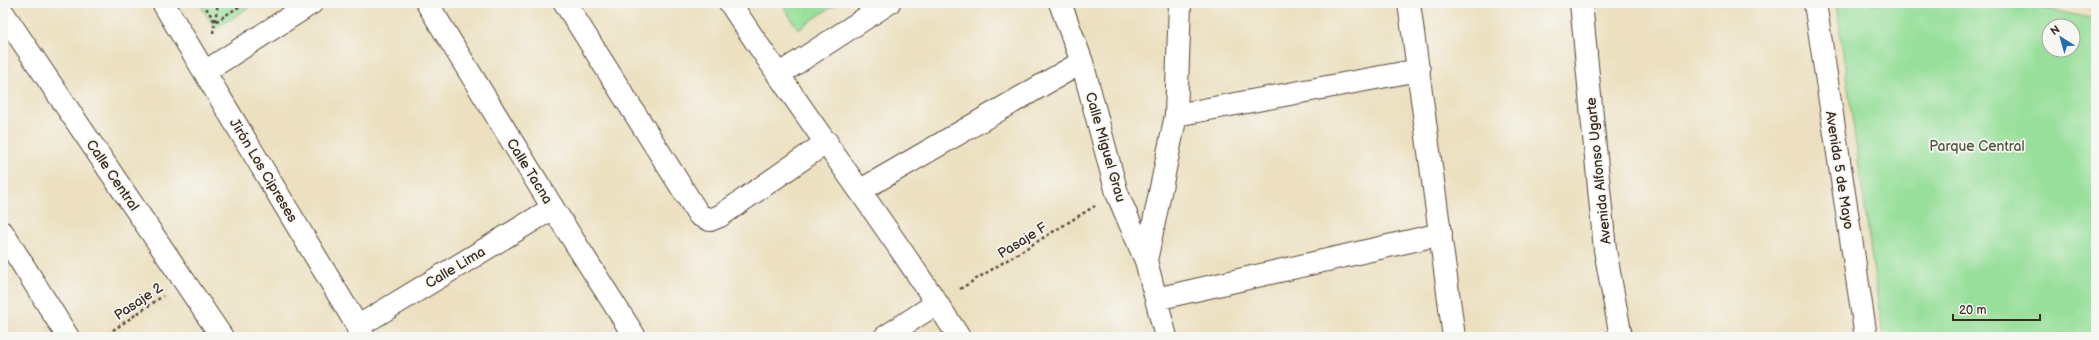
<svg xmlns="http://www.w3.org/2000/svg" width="2099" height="340" viewBox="0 0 2099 340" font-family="'Balsamiq Sans',sans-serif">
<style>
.green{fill:#97df9a;stroke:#69845c;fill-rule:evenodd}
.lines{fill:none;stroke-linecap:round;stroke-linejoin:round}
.minor-casing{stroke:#564536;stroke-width:24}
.tertiary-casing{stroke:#564536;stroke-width:24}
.path{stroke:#564536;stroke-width:2.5;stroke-dasharray:3 3;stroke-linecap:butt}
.minor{stroke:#fff;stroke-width:22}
.tertiary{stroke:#fff;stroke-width:22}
.labels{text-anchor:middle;stroke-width:3.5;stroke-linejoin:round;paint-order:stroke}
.park-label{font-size:14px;fill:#52573d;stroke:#f6f6f2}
.street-label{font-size:14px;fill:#3b2a1e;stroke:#f6f6f2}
</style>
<rect width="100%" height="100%" fill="#f6f6f2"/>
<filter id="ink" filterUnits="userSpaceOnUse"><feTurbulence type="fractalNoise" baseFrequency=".025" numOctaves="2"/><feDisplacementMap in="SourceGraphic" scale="8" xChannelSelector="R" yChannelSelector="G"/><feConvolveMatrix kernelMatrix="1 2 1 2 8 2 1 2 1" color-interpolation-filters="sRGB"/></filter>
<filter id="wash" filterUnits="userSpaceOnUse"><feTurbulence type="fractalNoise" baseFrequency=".012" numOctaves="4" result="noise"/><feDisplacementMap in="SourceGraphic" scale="16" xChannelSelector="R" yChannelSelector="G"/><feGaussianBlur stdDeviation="0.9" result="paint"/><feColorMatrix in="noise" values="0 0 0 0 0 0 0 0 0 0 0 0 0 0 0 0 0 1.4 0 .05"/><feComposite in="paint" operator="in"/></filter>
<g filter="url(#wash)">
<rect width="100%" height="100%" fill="#ece0c0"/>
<path class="green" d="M199,3H256L215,29Z
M781,3H838L798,29Z
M1836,3H2015L2096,19V337H1883ZM2049,26H2073V50H2049Z"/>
</g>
<g filter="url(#ink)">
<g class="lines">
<g class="minor-casing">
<path id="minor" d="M163,3L364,337
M427,3L553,208L635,337
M565,3L699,215L710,220L720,216L827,142
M730,3C804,116 886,223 959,337
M1060,3L1082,62L1117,193L1146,261L1166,337
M1409,3L1454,337
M1815,3L1866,337
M3,13L222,337
M206,71L312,3
M778,75L889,3
M1176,115L1419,70
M861,190L1082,62
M3,233L68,337
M1146,261L1176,115L1180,3
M1156,299L1441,234
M357,327L553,208
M885,337L937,303"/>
</g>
<g class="tertiary-casing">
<path id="tertiary" d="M1581,3L1605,250L1621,337"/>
</g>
<path class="path" d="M203,3L215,22L245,3
M213,33L218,3
M960,289L1095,206
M103,337L163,296"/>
<use href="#minor" class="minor"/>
<use href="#tertiary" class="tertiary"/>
</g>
</g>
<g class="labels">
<g class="park-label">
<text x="1977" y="151">Parque Central</text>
</g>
<g class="street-label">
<text transform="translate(1106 147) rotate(74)" y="5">Calle Miguel Grau</text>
<text transform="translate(264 170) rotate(59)" y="5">Jirón Los Cipreses</text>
<text transform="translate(1840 170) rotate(81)" y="5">Avenida 5 de Mayo</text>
<text transform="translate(530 171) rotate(58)" y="5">Calle Tacna</text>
<text transform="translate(1598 171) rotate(-96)" y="5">Avenida Alfonso Ugarte</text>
<text transform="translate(113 175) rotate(56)" y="5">Calle Central</text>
<text transform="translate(1022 240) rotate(-32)" y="5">Pasaje F</text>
<text transform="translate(455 267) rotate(-31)" y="5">Calle Lima</text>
<text transform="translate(138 301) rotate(-34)" y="5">Pasaje 2</text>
</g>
</g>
<rect width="2099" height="340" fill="none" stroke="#f6f6f2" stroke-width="16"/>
<g transform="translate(2061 38) rotate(323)"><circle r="19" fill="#f6f6f2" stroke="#aba49d"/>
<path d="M0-3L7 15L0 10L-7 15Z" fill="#1f6fb2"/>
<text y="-6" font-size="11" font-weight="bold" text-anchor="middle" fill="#3b2a1e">N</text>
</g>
<path d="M1953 314v6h87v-6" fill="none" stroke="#3b2a1e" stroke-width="2"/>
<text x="1959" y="314" font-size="12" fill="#3b2a1e" stroke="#f6f6f2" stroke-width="3" paint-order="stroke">20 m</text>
</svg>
